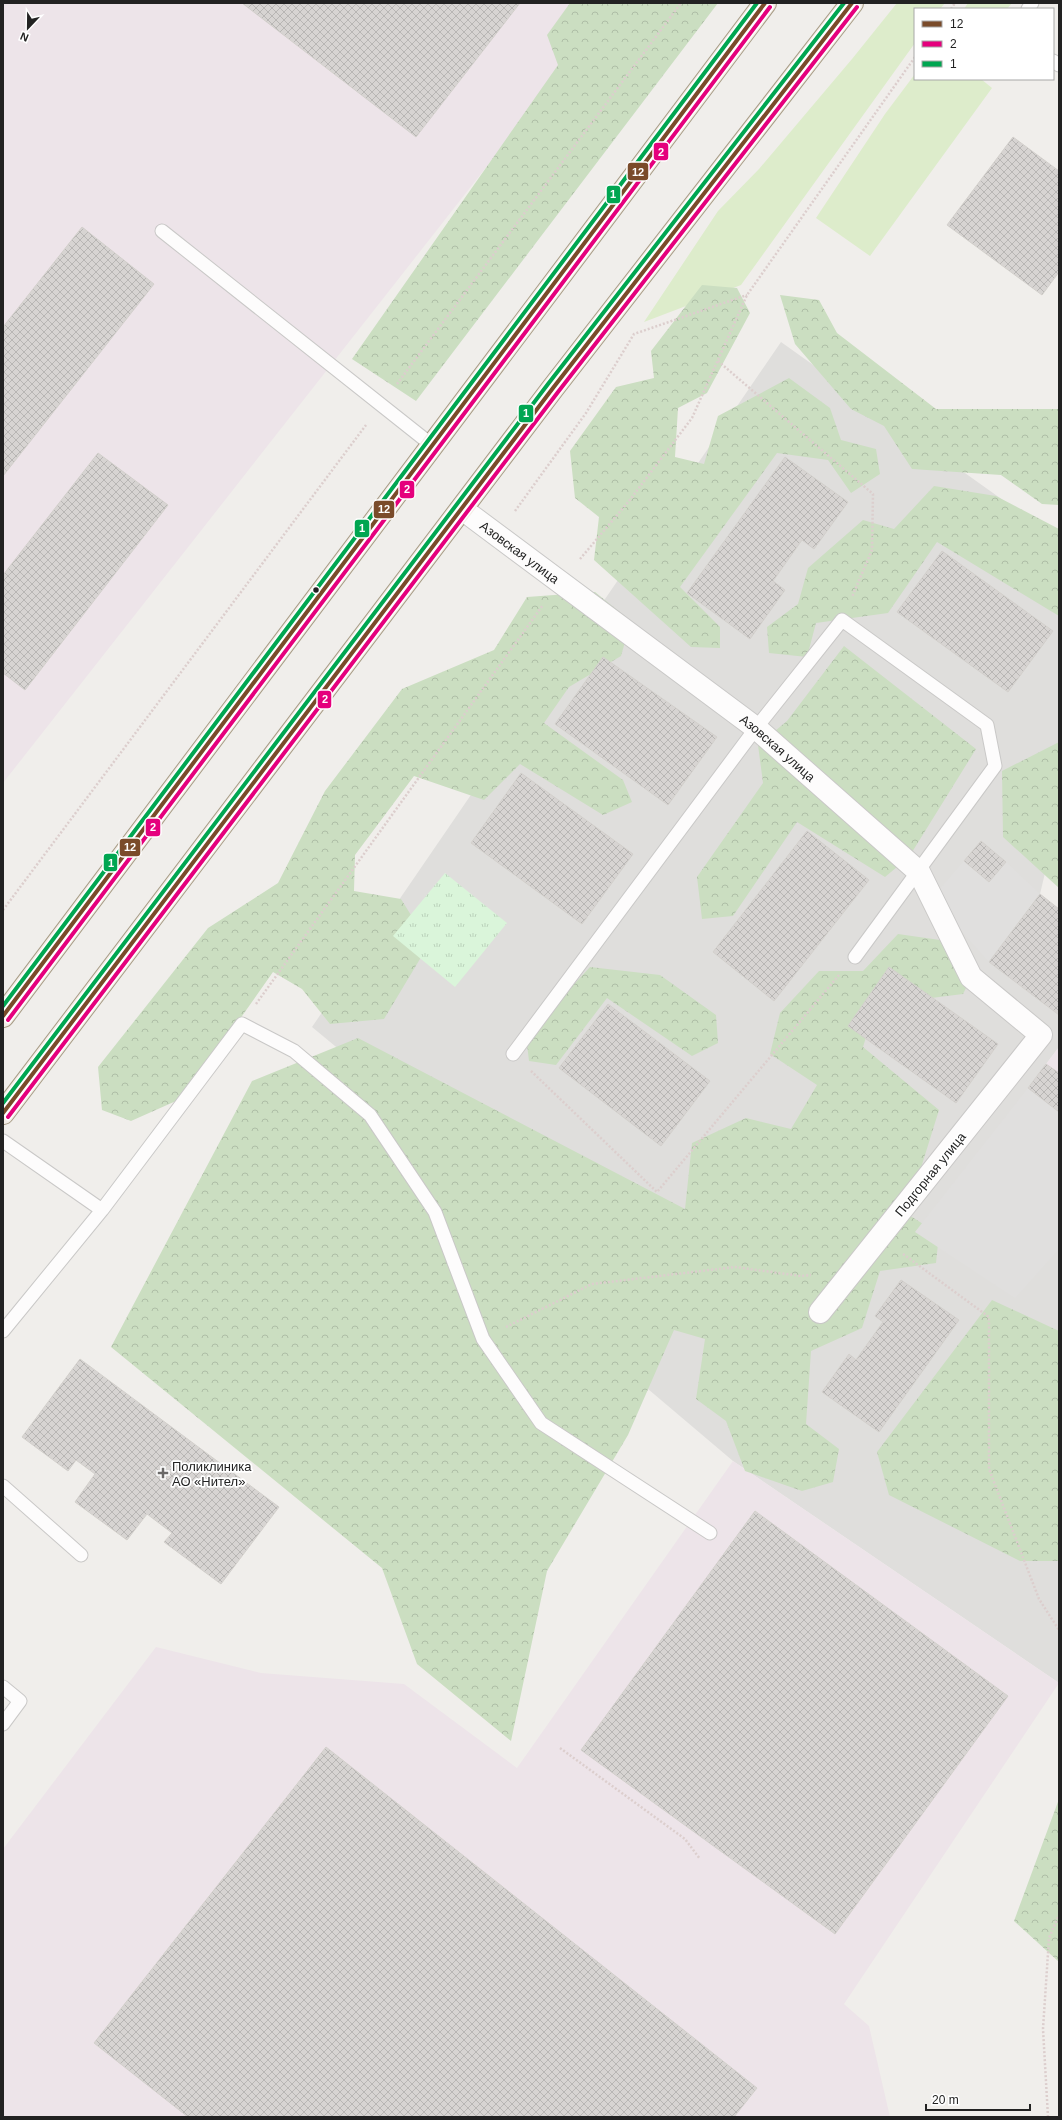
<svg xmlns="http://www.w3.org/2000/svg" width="1062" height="2120" viewBox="0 0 1062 2120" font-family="Arial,sans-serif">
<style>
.residential{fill:#dfdedc}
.industrial{fill:#ede4e9}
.grass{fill:#ddeccb}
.forest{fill:url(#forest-crowns)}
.park{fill:url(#park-tufts)}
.parking{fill:#e0dfde}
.building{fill:url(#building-cross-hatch);stroke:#d3d0cc}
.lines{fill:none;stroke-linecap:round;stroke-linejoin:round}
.lane-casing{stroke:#c9c8c7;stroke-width:15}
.street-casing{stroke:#c9c8c7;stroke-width:24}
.primary-casing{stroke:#a79c86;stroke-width:24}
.path{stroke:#dccecd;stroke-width:2.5;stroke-dasharray:2 2;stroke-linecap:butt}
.lane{stroke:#fdfcfc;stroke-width:13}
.street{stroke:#fdfcfc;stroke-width:22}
.primary{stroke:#f3ede7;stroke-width:22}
.bus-1-casing{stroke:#fff;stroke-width:7}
.bus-2-casing{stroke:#fff;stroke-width:7}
.bus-3-casing{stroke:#fff;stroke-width:7}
.bus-1{stroke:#7a4b2a;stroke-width:4}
.bus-2{stroke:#e5007d;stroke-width:4}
.bus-3{stroke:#00a651;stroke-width:4}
.bus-dot{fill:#222;stroke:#fff;stroke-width:1.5}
.poi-dot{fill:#6a6968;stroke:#fff;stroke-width:1.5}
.labels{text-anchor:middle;stroke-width:3.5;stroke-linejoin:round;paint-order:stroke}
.street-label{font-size:13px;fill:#222;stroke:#fff}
.poi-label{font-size:13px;fill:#222;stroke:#fff;text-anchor:start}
.line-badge{stroke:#fff;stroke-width:1.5}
.badge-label{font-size:11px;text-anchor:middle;font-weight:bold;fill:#fff}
</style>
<defs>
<pattern id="forest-crowns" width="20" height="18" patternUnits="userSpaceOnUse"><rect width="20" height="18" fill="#cbdec1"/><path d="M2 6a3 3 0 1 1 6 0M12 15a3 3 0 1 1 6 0" fill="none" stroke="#aebea6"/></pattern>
<pattern id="park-tufts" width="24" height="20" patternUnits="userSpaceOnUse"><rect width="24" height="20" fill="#daf5da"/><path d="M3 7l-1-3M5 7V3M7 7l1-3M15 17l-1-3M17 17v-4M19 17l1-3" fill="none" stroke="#bbd2bb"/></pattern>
<pattern id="building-cross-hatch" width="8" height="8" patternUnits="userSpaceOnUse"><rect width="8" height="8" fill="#d7d4d2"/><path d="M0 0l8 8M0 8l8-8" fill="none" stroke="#b8b6b4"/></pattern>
</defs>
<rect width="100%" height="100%" fill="#f0eeeb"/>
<path class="residential" d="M781,342L1059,540V814L1040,894L989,962L1059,1015V1047L1028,1088L1059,1112V1683L733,1461L550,1306L468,1156L312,1027Z"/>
<path class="industrial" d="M3,3H615L3,783Z
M1059,1047V1112L1028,1088Z
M733,1461L1059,1683L844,2004L869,2026L890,2117H3V1849L156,1647L261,1673L404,1684L517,1768Z"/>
<path class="grass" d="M897,3H945L940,9H915V43L741,285L644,322L718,211L759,169L852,59Z
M968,3H1012L1007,9H964Z
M915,74V79H981L992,88L870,256L816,218L885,114Z"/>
<path class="forest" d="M570,3H718L416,401L352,359L558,65L547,35Z
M702,285L737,288L750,313L707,393L678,408L675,457L704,464L718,416L789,378L830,408L841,440L876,449L880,474L851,493L828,460L777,453L680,587L720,627V648L691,647L594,560L599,517L575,498L570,451L616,387L654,378L651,351Z
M780,295L819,300L837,333L936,409H1059V505L1042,504L1001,475L912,469L884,426L851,409L795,344Z
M934,486L996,496L1059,529V616L937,542L888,613L816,623L807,657L769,653L767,627L798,604L808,568L863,520L894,529Z
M595,592L631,621L621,656L569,687L544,723L623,780L632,802L603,815L520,764L484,800L414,776L355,855L354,891L401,899L429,944L384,1019L330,1024L302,989L273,972L185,1097L131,1121L102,1110L98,1067L208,928L278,883L325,791L402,689L494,650L527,597Z
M844,646L976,749L909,857L885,877L797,822L733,916L702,919L697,877L763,783L758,745L787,721Z
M1059,742V888L1003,837L1002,771Z
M898,934L940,940L977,966L963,994L876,1005L863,1047L939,1110L920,1171L893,1205L939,1234L936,1263L880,1271L862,1328L811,1351L806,1424L839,1449L833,1482L802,1491L745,1471L726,1421L696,1399L705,1339L674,1330L628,1435L547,1571L511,1741L417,1664L382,1568L111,1347L252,1081L358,1038L685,1209L692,1143L746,1118L791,1129L817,1085L770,1054L780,1013L819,971H863Z
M590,967L660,975L716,1015L718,1043L692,1056L607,998L556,1065L529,1061L526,1036Z
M992,1300L1059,1331V1561H1020L889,1495L877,1452Z
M1059,1799V1962L1014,1921Z"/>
<path class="park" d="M445,873L507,923L455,987L393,936Z"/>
<path class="parking" d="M964,861L989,882L1006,862L1040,894L989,962L932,898Z
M1028,1088L1059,1112V1249L1015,1298L915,1232Z"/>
<path class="building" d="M242,3H520L416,137Z
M1013,137L1059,171V272L1042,295L947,225Z
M82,227L154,284L3,476V327Z
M98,453L168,505L25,690L3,673V575Z
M785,457L848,502L814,549L802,540L773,581L785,590L750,639L687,593Z
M942,551L1053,631L1008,692L897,612Z
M603,657L717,737L668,805L555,724Z
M521,773L633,854L582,924L471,843Z
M807,831L869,880L774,1001L713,952Z
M981,841L1006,862L989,882L964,861Z
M1040,894L1059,909V1015L989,962Z
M889,967L998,1044L956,1103L848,1026Z
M608,1004L710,1081L661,1146L559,1068Z
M1046,1064L1059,1073V1112L1028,1088Z
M901,1280L959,1320L879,1432L822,1392L849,1354L856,1360L883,1322L875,1316Z
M80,1359L279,1507L221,1584L164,1542L172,1533L147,1514L127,1540L75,1502L95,1474L76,1460L68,1471L22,1437Z
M755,1511L1008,1696L835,1934L581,1750Z
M326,1747L757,2088L734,2117H188L94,2043Z"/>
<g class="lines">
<g class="lane-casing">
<path id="lane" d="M1028,9L1032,3
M1053,61L1059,65
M162,231L433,446
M513,1054L756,728L842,620L987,725L995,766L855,957
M3,1141L102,1210
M3,1331L102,1210L242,1024L294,1051L370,1115L435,1212L483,1339L541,1423L710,1533
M3,1486L81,1555
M3,1687L20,1701L3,1724"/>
</g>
<g class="street-casing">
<g id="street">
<path id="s1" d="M462,509L756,728L919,872L971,977L1041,1035L820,1312"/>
</g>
</g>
<g class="primary-casing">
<path id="primary" d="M3,1016L765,3
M3,1113L553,388L852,3"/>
</g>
<path class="path" d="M951,9L955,3
M718,361L873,494L872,550L852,597
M397,384L681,3
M515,511L586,413L634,334L747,295
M580,559L629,501L692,418L747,295L915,57
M3,910L366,425
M256,1004L543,605
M531,1071L657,1192L839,975
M903,1254L989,1317V1469L1039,1599L1059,1630
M506,1327L592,1284L735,1267L801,1276L811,1275
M560,1748L685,1839L700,1859
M1048,2117L1043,2029L1049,1938L1059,1915"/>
<use href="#lane" class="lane"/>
<use href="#street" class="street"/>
<use href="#primary" class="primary"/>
<g class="bus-1-casing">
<path id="bus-1" d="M3,1016L765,3
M3,1113L553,388L852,3"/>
</g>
<g class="bus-2-casing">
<path id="bus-2" d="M8,1020L770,7
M8,1117L558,392L857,7"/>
</g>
<g class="bus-3-casing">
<path id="bus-3" d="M3,1006L757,3
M3,1103L548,384L844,3"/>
</g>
<use href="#bus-1" class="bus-1"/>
<use href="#bus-2" class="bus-2"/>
<use href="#bus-3" class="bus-3"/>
</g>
<circle class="bus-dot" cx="316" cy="590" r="3.5"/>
<path class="poi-dot" d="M161 1467h4v4h4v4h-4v4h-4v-4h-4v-4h4z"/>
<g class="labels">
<g class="street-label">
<text dy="5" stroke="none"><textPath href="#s1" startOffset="72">Азовская улица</textPath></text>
<text dy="5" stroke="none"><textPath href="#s1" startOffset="396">Азовская улица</textPath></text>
<text transform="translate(930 1174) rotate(-51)" y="5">Подгорная улица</text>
</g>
<g class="poi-label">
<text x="172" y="1471">Поликлиника<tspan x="172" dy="15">АО «Нител»</tspan></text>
</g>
</g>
<g class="line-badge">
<rect x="653" y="142" width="16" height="19" rx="4" fill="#e5007d"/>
<rect x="627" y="162" width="22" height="19" rx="4" fill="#7a4b2a"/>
<rect x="606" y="185" width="15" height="19" rx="4" fill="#00a651"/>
<rect x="518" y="404" width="16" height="19" rx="4" fill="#00a651"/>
<rect x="399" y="480" width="16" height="19" rx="4" fill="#e5007d"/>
<rect x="373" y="500" width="22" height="19" rx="4" fill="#7a4b2a"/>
<rect x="354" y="519" width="16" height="19" rx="4" fill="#00a651"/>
<rect x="317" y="690" width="15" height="19" rx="4" fill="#e5007d"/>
<rect x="145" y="818" width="16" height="19" rx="4" fill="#e5007d"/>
<rect x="119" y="838" width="22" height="19" rx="4" fill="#7a4b2a"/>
<rect x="103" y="853" width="15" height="19" rx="4" fill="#00a651"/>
</g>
<g class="badge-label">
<text x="661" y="156">2</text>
<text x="638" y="176">12</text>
<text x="613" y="198">1</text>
<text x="526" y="417">1</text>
<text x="407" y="493">2</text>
<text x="384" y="513">12</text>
<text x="362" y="532">1</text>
<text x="325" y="703">2</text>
<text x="153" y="831">2</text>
<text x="130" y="851">12</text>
<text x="111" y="867">1</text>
</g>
<rect width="1062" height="2120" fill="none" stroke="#222222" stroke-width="8"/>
<rect x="914" y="8" width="140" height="72" fill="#ffffff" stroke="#a7a7a7"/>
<rect x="922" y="21" width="20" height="6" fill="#7a4b2a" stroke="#a7a7a7"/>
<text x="950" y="28" font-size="12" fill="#222222">12</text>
<rect x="922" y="41" width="20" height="6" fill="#e5007d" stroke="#a7a7a7"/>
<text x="950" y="48" font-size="12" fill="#222222">2</text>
<rect x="922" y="61" width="20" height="6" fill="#00a651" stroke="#a7a7a7"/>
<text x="950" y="68" font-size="12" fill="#222222">1</text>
<g transform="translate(28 28) rotate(202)" stroke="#ffffff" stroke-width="3" paint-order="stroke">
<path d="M0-3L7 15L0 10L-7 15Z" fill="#222222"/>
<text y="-6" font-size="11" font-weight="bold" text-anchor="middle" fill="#222222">N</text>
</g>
<path d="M926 2104v6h104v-6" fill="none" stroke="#222222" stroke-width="2"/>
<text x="932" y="2104" font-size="12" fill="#222222" stroke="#ffffff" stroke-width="3" paint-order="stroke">20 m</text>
</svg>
